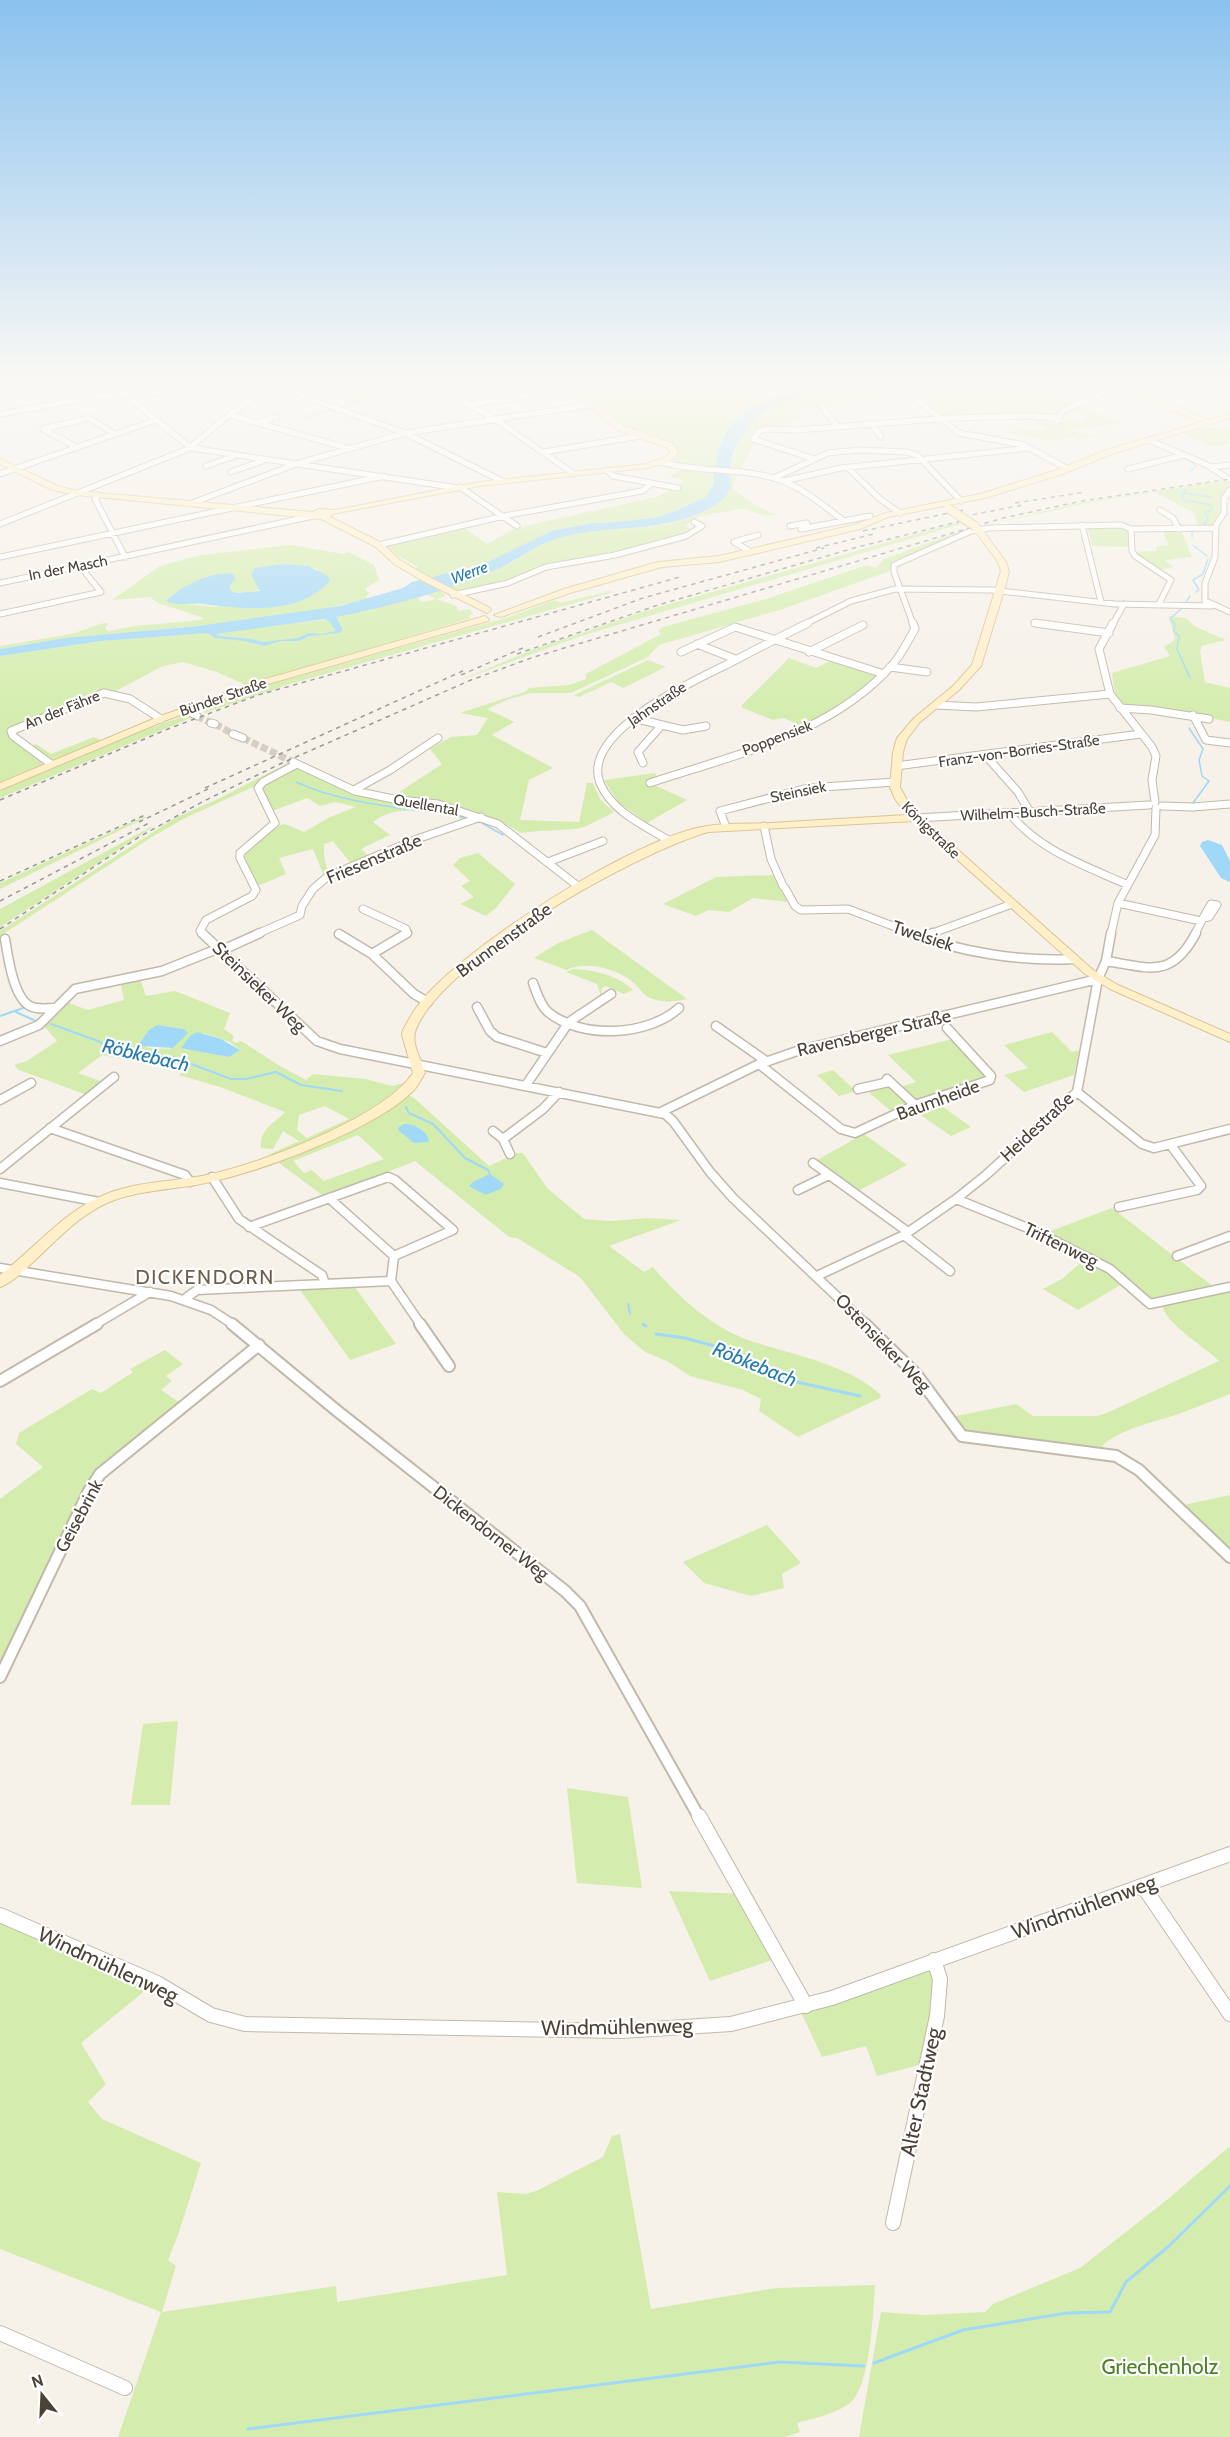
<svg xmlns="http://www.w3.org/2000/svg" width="1230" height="2437" viewBox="0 0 1230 2437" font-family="Cabin,sans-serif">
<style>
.green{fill:#d4edae;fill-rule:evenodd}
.water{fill:#a0d8f7;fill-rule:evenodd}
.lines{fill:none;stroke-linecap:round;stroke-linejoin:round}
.stream-far2{stroke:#a0d8f7;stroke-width:1.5}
.stream-far1{stroke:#a0d8f7;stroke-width:2}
.stream{stroke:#a0d8f7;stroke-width:3}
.street-tunnel{stroke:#d4cec5;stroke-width:7;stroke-dasharray:7 3;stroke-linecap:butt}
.street-far4-casing{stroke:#c2b9aa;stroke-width:7}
.street-far3-casing{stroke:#c2b9aa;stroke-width:9}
.street-far2-casing{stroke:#c2b9aa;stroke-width:11}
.street-far1-casing{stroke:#c2b9aa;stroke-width:14}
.street-casing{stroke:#c2b9aa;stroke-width:16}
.secondary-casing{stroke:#dac595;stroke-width:2}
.highway-casing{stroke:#ec9d2d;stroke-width:4}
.street-far4{stroke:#fff;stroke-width:5}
.street-far3{stroke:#fff;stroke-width:7}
.street-far2{stroke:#fff;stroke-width:8}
.street-far1{stroke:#fff;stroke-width:10}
.street{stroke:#fff;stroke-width:14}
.secondary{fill:#fff0ca;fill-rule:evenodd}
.highway{fill:#ffc76b;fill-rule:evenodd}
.rail{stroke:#989898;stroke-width:1.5;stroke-dasharray:4.5 4.5;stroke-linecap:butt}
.secondary-bridge-casing{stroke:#dac595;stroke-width:10;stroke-linecap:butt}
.secondary-bridge{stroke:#fff0ca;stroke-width:8}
.labels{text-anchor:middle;stroke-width:4.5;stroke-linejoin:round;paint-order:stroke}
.far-street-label{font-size:15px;fill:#4b4236;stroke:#fff}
.far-water-label{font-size:16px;font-style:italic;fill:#227ab0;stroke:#fff}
.street-label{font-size:18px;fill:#4b4236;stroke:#fff}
.water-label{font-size:20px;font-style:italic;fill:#227ab0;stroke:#fff}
.neighbourhood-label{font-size:20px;letter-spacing:1.5px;fill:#6e5f4c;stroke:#fff}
.near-street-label{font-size:21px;fill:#4b4236;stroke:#fff}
.near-park-label{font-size:21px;fill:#4b8323;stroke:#fff}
</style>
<rect width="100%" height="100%" fill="#f6f1e9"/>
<path class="green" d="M545,378H752L749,383L753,394H750L752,398L756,399L782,385L770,380L776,378H849C804,386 755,394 725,432C717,442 721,461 712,470L714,484L706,497L659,517L617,522L592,523L551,531L484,564L450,574L429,577L415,569L418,567L400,557L386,545L463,527L487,544L516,528L660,496L685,480L669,477L684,468L672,462L680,455L673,445L631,429L569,383L454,395L551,384Z
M887,378H1054L1025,390C1044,396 1064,392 1084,399L1066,406L1055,416L942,418L908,392L796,412L800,419L761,431L737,475L733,489L755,505L776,515C763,518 756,511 744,509C739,508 735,510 730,511C714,514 698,513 686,526L691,529L683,534L622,550L538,567L500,584L456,591L447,587C469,580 490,573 511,563C525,555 539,545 555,539C604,522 673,538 717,503C723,499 732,478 732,471C731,465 730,464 733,458C737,447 741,435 748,425C775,391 848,384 887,378Z
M418,382L426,383L355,403L342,399L394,383L401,386Z
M1079,406L1124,423L1065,430L1098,435L1079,440L1073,437L1049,441L1005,432L1046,429L1030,417L1062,423L1064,420L1085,422L1087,414L1069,412Z
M1199,427L1226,429L1230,432V444L1213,447L1181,432Z
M1228,480L1230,487C1221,500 1222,513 1214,527L1198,528L1194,513L1155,492L1104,500L985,525L1083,502Z
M958,522L961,524L581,636L458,681L532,650L645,611Z
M1087,525L1128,527L1129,547L1092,546Z
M969,528L971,530L895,562L890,571L783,609L659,645L648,657L571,693H531L509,699L487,709L514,722L492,735L553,768L529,780L520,820L579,822L587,783H593L600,799L614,812C603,817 587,828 574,829C556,831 539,830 521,833C481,808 439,801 392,797L442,764L430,749L451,737L477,735L488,718L460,713L525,692L529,688L569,685L586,679V674L661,634L658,631L663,627L766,599L867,565L876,568L884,559Z
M1162,530H1181L1192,557L1164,560L1174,567L1159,570L1138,556L1135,552L1157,551L1156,547L1169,545Z
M291,545L344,554L349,552L374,565L379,580L366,588V591L370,593L366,596L367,599C247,630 121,627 0,649V646L71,634L104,623H108L105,629L109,631L135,626L201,620L204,618L158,603L150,597L112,600L160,566L201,555ZM283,564L308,566L319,570L217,607L189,604L230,585V590L236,593L260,590L257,584Z
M439,590L446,596L437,599L456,606L459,611L469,609L473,613L469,616L471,618L246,685L217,672L183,662L163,666L116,691L104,690L10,731L27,748L36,744L51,754L94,737L101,740L56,760L40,759L42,763L41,766L0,783V656L101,641L216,632L321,620L420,597L419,600L423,602L436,599L426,594Z
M610,591L613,592L290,684L204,713L206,706L253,689L509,617L555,600L560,603Z
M1169,616L1186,618L1194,626L1226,640L1202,646L1200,651L1205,682L1230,688V722L1195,715L1123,708L1115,695L1112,673L1170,656L1164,647L1175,640Z
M789,658L816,668L832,660L883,675L866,688L805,728L784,718L773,720L743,708L741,706Z
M648,660L666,667L623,688L611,682L579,697L574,695Z
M181,717H193L0,798V791L110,743Z
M288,763L291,764L253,787L185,818L152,837L0,936V931L175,818L218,799Z
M297,766L354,793L435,806L472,817L466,820C438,813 398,802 373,822L390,835L361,849L371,858L352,865L333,841L324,844V856L328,874L324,876L313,849L279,858L286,874L260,885L256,884L244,855L245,851L280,825L285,824L304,832L330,817L356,807L335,802L320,806L307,798L272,811L261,792L263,783Z
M655,773L658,778L652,784L687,800L647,823L618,802L604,780Z
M143,817H147L0,889V883Z
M151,827H153L0,927V909Z
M478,853L515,884L496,908L486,916L460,904L474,897L461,886L470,881L453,865L460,858Z
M773,875L788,902L753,898L729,912L709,910L696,916L663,904L716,877Z
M592,930L687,999C674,1002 663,1003 650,998C643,995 639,987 633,982C618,969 585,960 567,970L534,958L558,943Z
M573,969C594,970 617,975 633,990L624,994L606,986L602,988L601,996L597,984L566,972Z
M140,979L146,996L175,991L230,1013L224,1029L234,1036L232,1041L236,1043L241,1041L280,1066L306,1080L313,1074L366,1079L392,1086L404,1083L408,1086L401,1092L413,1097L489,1166L517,1153H523L547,1188L584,1219L611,1221L648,1218L681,1220L609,1246L644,1272L653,1267C678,1297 713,1328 751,1341C791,1354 850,1365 881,1395L880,1398L798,1437L759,1411L761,1399L743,1390L690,1376L667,1361L645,1352L624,1334L580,1277L517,1238L509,1237L415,1161L325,1197L268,1155L299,1141L283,1131L273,1149L261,1148C259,1129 274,1124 285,1112L220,1087L179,1075L190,1065L173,1058L144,1055L139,1062L102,1055L78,1073L103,1082L87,1095L19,1070L14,1065L27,1061L57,1041L44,1026L63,1001L88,1010L124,1000L120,981ZM157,1025L184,1029L169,1049L147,1048ZM203,1033L230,1042L240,1050L229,1057L199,1050L183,1049ZM325,1106L349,1119L307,1138L297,1130L299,1115ZM358,1135L384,1159L324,1181L312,1170L304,1173L293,1161Z
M1052,1032L1072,1052L1079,1050L1074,1075L1024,1092L1004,1075L1028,1068L1004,1045Z
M953,1039L988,1076L921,1101L914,1100L900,1087L916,1082L888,1055Z
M833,1070L856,1091L839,1096L817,1075Z
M885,1086L890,1087L907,1103L892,1112L865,1089Z
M936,1102L971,1127L951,1136L912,1109Z
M864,1134L907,1165L858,1191L815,1161Z
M1112,1208L1215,1288L1151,1300L1121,1274L1052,1237L1048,1232Z
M1086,1258L1124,1283L1078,1310L1043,1289L1062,1279Z
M354,1286L396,1344L350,1360L298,1287Z
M1230,1289V1394C1214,1400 1198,1407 1181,1413C1154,1423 1126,1426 1103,1445V1453L962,1432L951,1417L1016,1404L1033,1416H1098L1109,1412L1219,1361C1205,1347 1168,1325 1163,1308L1164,1305Z
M165,1350L183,1364L166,1376L172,1381L161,1390L182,1404L95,1475L80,1495L0,1667V1499L43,1467L16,1444L19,1433L92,1389L101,1393L133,1372L130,1369Z
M1230,1495V1556L1174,1507Z
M767,1525L801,1563L782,1574L784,1588L751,1596L704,1583L683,1562Z
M178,1721L170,1805H131L143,1724Z
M567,1788L628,1797L642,1888L577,1883Z
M669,1891L745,1894L781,1957L710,1981Z
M0,1917L152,1985L81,2043L106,2084L88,2102L102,2119L201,2163L178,2235L168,2260L176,2266L162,2312L336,2286L337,2302L507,2275L497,2192L526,2194L536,2191L603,2157L612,2136L620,2134L651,2309L776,2288L875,2285C873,2312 871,2386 850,2403C836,2414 814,2418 797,2423L800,2432L785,2437H118L161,2312L0,2249Z
M931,1967L937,1979L923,2064L877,2076L866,2046L822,2057L800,2010Z
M1230,2146V2437H859L881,2312L924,2315L985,2312L993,2304L1080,2268L1168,2199Z"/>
<path class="water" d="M849,378H887C829,387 748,393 731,462C727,478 739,487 719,502C671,537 609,522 556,539C537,545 519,559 500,568C449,591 391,606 336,617L343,630L339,633L310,636L299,641H281L264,646L245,641L215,638L208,633L101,641L0,656V649L66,638L198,626L340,606L403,588L412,582L484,564L551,531L592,523L617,522L659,517L677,510L706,497L714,484L713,468L716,466C719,401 798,387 849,378ZM324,619L329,621L336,631L321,634L309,633L298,638L263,642L251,639L220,636L216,634Z
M283,564L308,566L328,576L330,581C299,616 244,609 203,604C190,602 178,607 166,601C183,585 211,571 234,574L235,579L230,585V590L236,593L260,591L251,574L255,568Z
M1208,840L1222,845L1230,861V882L1221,878L1200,846L1202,842Z
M157,1025L184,1029L188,1033L173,1048L142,1046L139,1044L149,1030Z
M197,1032L221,1039L240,1050L229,1057L181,1048L190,1036Z
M404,1124C414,1123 429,1132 429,1142L414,1143L399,1131L398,1128Z
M490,1174L504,1184L501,1189L485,1195L469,1186L473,1182Z"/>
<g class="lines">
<path class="stream-far2" d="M1000,378L1010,389L1023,393L1076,396
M578,384L677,381
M1084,395L1088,394
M340,407L425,383
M305,417L333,409
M1190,461L1196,466L1190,471
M1185,490L1182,495L1183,500L1211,505L1213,509L1205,514L1208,520L1205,522V527
M1183,493L1211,497
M1192,537V532L1197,530
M1193,545L1207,556
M1196,592L1199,590L1193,580L1203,574L1208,559
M1186,602L1190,596
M1182,608L1170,619L1175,624L1174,631L1179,636L1177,649L1190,678
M1189,728L1203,749L1199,760L1202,776L1209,781L1193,803
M296,782C351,807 410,807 468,818
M482,823L503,835"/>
<path class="stream-far1" d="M16,1012L38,1022
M0,1016L26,1007
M51,1024L98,1041L117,1051L173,1057L231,1079H246L276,1072L301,1085L342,1091
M406,1107L409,1113L433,1124L465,1158L488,1170L490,1174
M628,1304L630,1314"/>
<path class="stream" d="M643,1324L646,1326
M656,1334L685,1338L722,1348L783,1379L860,1396
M874,2363L963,2330L1067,2313L1110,2312L1126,2282L1169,2246L1230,2186
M248,2429L780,2362L864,2366"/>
<path class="street-tunnel" d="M197,716L211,723
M215,724L233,734
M243,738L291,761"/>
<g class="street-far4-casing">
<path id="street-far4" d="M110,378L120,393
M419,378L495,419L574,474
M751,378L753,382
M428,382L452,378
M272,385L405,433L502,481
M907,392L959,433L1024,445L1066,468
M123,393L191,448L458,488
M325,393L376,378
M470,405L527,396
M822,407L838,427
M0,414L99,396L234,387L293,378
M229,415L348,448
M1058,421L1062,412L1068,408L1118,387
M259,422L277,417
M871,424L881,437
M1149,440L1207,465L1230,480
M76,447L43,429L89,418L114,434
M544,452L640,436
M814,459L753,439L759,431L767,429L797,430L950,418L1030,416L1059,418
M661,462C699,473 739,467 777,479C802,487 823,505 844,521
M206,466L232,457
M1211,467L1230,465
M848,468L880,499L900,513
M1128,469L1184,455
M607,470L613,476L678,488
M231,472L262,461
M0,474L156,420
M774,478L828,453L860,450L906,452L917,455L961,501
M784,481L841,468L1029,448
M460,487L517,526
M98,495L95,499L125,557
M192,503L299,463L405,433L590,405
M1160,510L1173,518L1179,529
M0,524L188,449L229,415L272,385L269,383
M1082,525L1101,602
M790,526L807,523
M801,529L870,516
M1131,529L1132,551L1135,556L1171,580L1159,604
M379,545L504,516L642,491L651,484
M751,552L734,542L758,535
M0,557L384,476
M0,583L313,516
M453,595L508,583L546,567L615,555L686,536L702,526L694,522
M1205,602V583L1215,557L1216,525L1224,513V499L1230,490
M1208,602L1230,612
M0,614L101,592L80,566
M1035,623L1046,624
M805,624L851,601L895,589L992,590L1115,604L1212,606
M913,624L894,572V565L971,531L990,528L1121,525L1131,529L1216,528
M1113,624L1124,604"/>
</g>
<g class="street-far3-casing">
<path id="street-far3" d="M1035,623L1109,633
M1113,623L1099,649L1110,694L1152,747L1156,756L1152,780L1155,802
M697,644L735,659
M681,652L735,627L884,674
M809,652L863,625
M890,667L927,672
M936,705L976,707L1110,694
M1120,708L1151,710L1209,719
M186,710L197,716
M1193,715L1206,740L1230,743
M633,718L683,730L706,726
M211,723L215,724
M233,734L243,738
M986,756L1018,792L1030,812
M293,762L355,791L398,800L438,804L498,824L579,887
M643,763L638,752L661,726
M51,764L13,736L11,731L104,693L130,699L161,719
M896,766L1141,734
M650,783C734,755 832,734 893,664C902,654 908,640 915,629L913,623
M354,790L390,770L438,738
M1162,806L1193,807L1230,804
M1010,814C1040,851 1086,866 1128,885
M917,818L1149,805
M764,826L771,859L783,886
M726,827L720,811L808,788L895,782
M670,841C645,826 612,812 600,783C580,732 695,680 730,663C756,649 782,636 808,623
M548,862L603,841
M785,888L795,906L801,910L848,909L914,934
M1118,903L1201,921
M1211,904L1217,905L1209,917L1203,918Z
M363,909L406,929L407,933L405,934
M204,934L200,931L206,920L252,896L256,890L240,858V853L275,823L258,788L263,782L297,764
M257,934L300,915L302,906L313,889L327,877L417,839L481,817
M930,934L1012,904
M1111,934L1118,903L1155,835L1156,808
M1195,934L1203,918"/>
</g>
<g class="street-far2-casing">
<path id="street-far2" d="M202,933L317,1041L340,1049L665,1114L673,1121L710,1172L733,1198L867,1325
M910,933C959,952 1022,962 1074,959
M339,934L372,954L414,994L428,1002
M922,938L933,933
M5,939C8,956 13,997 30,1006C37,1010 47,1008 54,1008
M372,954L407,933
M1106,961C1150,968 1172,979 1196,933
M533,983C537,993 540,1005 548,1012C582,1040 648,1036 679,1008
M477,1007L490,1031L497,1037L547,1053
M716,1026L766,1061
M0,1041L39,1025L75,989L162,971L212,951L227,948L260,933
M759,1064L841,1129L855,1133L915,1105L990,1080L991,1076L947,1028
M887,1079L915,1105
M526,1085L569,1022L611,994
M858,1089L889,1082
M1077,1092L1142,1144L1154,1148L1230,1129
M0,1100L31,1083
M659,1113L757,1065L800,1050L1098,979
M50,1128L185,1175L190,1182
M493,1131L503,1139
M510,1154L503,1139L543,1109L559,1092
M813,1163L908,1232
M0,1169L114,1077
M212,1177L239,1219L322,1275L325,1284
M0,1183L99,1202
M798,1190L829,1175
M329,1198L394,1256
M956,1199L1035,1231L1110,1269L1150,1304L1230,1287
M1119,1207L1197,1190L1201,1186L1170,1144
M249,1227L388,1177L395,1180L453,1230L394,1256L391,1281
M904,1235L950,1271
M1177,1256L1230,1236
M0,1268L171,1296L211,1310L234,1325
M817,1276L904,1235L956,1199L986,1175L1077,1092L1098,979L1106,961L1111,933
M186,1298L197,1290L391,1281L421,1325
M94,1325L150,1292"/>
</g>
<g class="street-far1-casing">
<path id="street-far1" d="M232,1324L336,1410L565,1591L580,1606L699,1817
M420,1324L449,1366
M865,1324L916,1374L962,1436L1116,1456L1139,1470L1230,1557
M0,1381L97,1324
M0,1677L89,1491L100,1474L259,1345"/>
</g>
<g class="street-casing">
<path id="street" d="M699,1816L806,2006
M1143,1886L1230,2014
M0,1915L157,1983L211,2015L245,2024L622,2031L731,2024L832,1998L1230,1854
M893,2223L937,2016L940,1979L934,1960
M0,2333L125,2388"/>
</g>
<g class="secondary-casing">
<path id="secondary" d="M553,378H560L624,426L671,443L678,450L677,455L667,463L647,468L480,486L332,514L330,517L382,543L400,560L427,576L490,608L491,610L487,613L421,580L394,564L376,547L321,519L77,495L52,490L0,464V459L58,486L77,491L312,512L319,509L335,510L480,482L646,464L661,459L669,454L670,451L665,447L618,430Z
M1084,378H1093L1152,396L1209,420L1230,414V418L1112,454L1063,474L985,498L888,517L860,529L719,562L662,567L570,593L501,617L494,615L564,589L658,562L719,556L854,525L886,513L980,494L1057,470L1106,450L1202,422Z
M973,525H979L1006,562L1009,571L1006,584L981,666L959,690L920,722L907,739L903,752L900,787L911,808L1093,970L1118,985L1230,1034V1042L1110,989L1085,974L914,821L708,832C636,853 444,960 416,1029C410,1043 422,1060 425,1073C421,1079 418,1087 412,1092C375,1129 262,1171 210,1182C176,1190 140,1189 107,1203C78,1216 56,1241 33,1262C23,1271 12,1283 0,1287V1275C35,1248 63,1212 104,1195C137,1181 173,1182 207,1175C260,1164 384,1117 413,1073L402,1035L403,1030C408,1021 413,1011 420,1003C463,947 638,836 707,826C728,823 750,824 771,823C816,820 861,818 907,815L895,799L890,787L893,752L897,738L914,718L953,686L972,665L1001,571L998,562L972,527Z
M485,616L489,619L488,621L261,686L164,721L0,790V783L158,717L255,682Z"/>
</g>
<g class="highway-casing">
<path id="highway" d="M0,378H9L0,382Z"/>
</g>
<use href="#street-far4" class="street-far4"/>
<use href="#street-far3" class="street-far3"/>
<use href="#street-far2" class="street-far2"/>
<use href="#street-far1" class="street-far1"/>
<use href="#street" class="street"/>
<use href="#secondary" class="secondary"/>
<use href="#highway" class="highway"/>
<path class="rail" d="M1015,503L1086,492
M955,518L1023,505
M863,531L963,510
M816,548L874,534
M538,637L643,598L824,548
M517,654L658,605L854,548L965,520
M461,675L525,647
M205,788L467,669
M0,800L168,729L258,695L680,577
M139,822L212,787
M0,881L145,815
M0,901L149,823
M0,929L139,837L202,802L280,764L471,680L534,657L1003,518L1082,501L1230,479"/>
<g class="secondary-bridge-casing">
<path id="secondary-bridge" d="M948,508L976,527"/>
</g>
<use href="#secondary-bridge" class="secondary-bridge"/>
</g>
<linearGradient id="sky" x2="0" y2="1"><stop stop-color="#8bc2ee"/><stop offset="0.53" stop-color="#fbf9f5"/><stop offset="1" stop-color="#fbf9f5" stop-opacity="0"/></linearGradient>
<rect width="1230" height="719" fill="url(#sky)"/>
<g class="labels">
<g class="far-street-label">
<text transform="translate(68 568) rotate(-11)" y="5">In der Masch</text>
<text transform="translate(223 697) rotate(-19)" y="5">Bünder Straße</text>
<text transform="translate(657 704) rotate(-34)" y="5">Jahnstraße</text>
<text transform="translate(62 710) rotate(-22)" y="5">An der Fähre</text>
<text transform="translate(777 738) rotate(-21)" y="5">Poppensiek</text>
<text transform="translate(1019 751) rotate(-8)" y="5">Franz-von-Borries-Straße</text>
<text transform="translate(798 792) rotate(-12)" y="5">Steinsiek</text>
<text transform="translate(426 805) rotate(10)" y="5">Quellental</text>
<text transform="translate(1033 812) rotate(-3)" y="5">Wilhelm-Busch-Straße</text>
<text transform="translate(931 830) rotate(44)" y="5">Königstraße</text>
</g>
<g class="far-water-label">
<text transform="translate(469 572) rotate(-20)" y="6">Werre</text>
</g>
<g class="street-label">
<text transform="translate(374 859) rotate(-23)" y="6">Friesenstraße</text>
<text transform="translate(923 936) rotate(18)" y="6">Twelsiek</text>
<text transform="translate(504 940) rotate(-36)" y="6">Brunnenstraße</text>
<text transform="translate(259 987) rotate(44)" y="6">Steinsieker Weg</text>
<text transform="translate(874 1033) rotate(-13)" y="6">Ravensberger Straße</text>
<text transform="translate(938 1100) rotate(-20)" y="6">Baumheide</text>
<text transform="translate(1037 1127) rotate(-43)" y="6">Heidestraße</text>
<text transform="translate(1061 1245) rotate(26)" y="6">Triftenweg</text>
<text transform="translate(883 1343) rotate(46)" y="6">Ostensieker Weg</text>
<text transform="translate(79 1516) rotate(-62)" y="6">Geisebrink</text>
<text transform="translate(491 1533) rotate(38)" y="6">Dickendorner Weg</text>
</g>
<g class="water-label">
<text transform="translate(146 1055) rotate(13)" y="7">Röbkebach</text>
<text transform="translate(755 1364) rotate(22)" y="7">Röbkebach</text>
</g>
<g class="neighbourhood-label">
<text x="205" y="1284">DICKENDORN</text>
</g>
<g class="near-street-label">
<text transform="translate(1084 1907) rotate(-20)" y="7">Windmühlenweg</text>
<text transform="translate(108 1965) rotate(25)" y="7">Windmühlenweg</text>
<text transform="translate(617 2027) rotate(-1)" y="7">Windmühlenweg</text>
<text transform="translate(921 2092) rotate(-78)" y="7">Alter Stadtweg</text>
</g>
<g class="near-park-label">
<text x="1160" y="2374">Griechenholz</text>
</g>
</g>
<g transform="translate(42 2395) rotate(342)" stroke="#ffffff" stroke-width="4.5" paint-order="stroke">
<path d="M0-4.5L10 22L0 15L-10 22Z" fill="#4b4236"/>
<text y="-9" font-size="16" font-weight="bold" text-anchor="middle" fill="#4b4236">N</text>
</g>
</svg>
